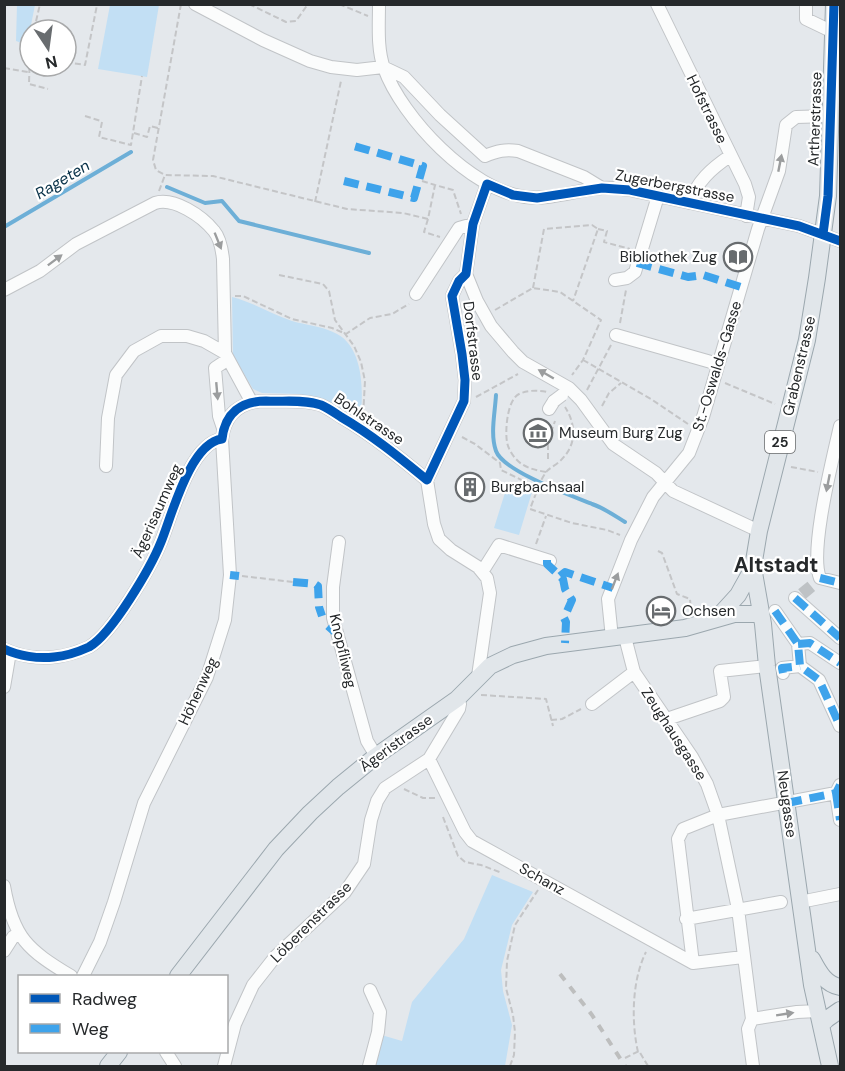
<svg xmlns="http://www.w3.org/2000/svg" width="845" height="1071" viewBox="0 0 845 1071" font-family="'DM Sans',sans-serif">
<style>
.green{fill:#c2dff4}
.lines{fill:none;stroke-linecap:round;stroke-linejoin:round}
.stream{stroke:#6dafd7;stroke-width:4}
.minor-tunnel{stroke:#bec2c5;stroke-width:12;stroke-dasharray:12 6;stroke-linecap:butt}
.minor-casing{stroke:#c1c4c7;stroke-width:14}
.major-casing{stroke:#9ba7ae;stroke-width:18}
.path{stroke:#c4c5c7;stroke-width:2;stroke-dasharray:6 3;stroke-linecap:butt}
.minor{stroke:#fbfcfc;stroke-width:12}
.major{stroke:#e1e6ea;stroke-width:16}
.rail{stroke:#bdbebe;stroke-width:4;stroke-dasharray:8 8;stroke-linecap:butt}
.minor-bridge-casing{stroke:#c1c4c7;stroke-width:14;stroke-linecap:butt}
.minor-bridge{stroke:#fbfcfc;stroke-width:12}
.quiet{stroke:#3ea3eb;stroke-width:8;stroke-dasharray:15 8;stroke-linecap:butt}
.cycleway-casing{stroke:#fff;stroke-width:13}
.cycleway{stroke:#0057b8;stroke-width:9}
.oneway{fill:#9b9d9e}
.labels{text-anchor:middle;stroke-width:4.5;stroke-linejoin:round;paint-order:stroke}
.shield{fill:#fff;stroke:#67696b;stroke-width:1.5}
.shield-label{font-size:14px;font-weight:bold;fill:#26292b}
.street-label{font-size:15px;fill:#26292b;stroke:#fff}
.poi-label{font-size:15px;fill:#26292b;stroke:#fff;text-anchor:start}
.water-label{font-size:16px;font-style:italic;fill:#073047;stroke:#fff}
.district-label{font-size:21px;font-weight:bold;fill:#26292b;stroke:#fff}
</style>
<rect width="100%" height="100%" fill="#e4e8ec"/>
<path class="green" d="M17,5H35L27,45L16,41Z
M110,5H159L147,77L98,69Z
M232,297C255,303 271,314 292,321C306,325 320,326 333,332C364,344 364,392 360,420L327,402L312,397L299,394L262,393L253,389L233,356Z
M508,483L532,492L519,535L494,528Z
M492,875L533,892L512,925L501,970L503,991L512,1025L505,1066H369L378,1034L402,1041L412,1002L464,939Z"/>
<g class="lines">
<path class="stream" d="M167,187L205,203L222,201L239,221L369,253
M4,227L131,152
M496,395C495,413 490,434 496,451C503,471 572,496 592,504C604,508 615,516 625,522"/>
<path class="minor-tunnel" d="M802,594L813,585"/>
<g class="minor-casing">
<path id="minor" d="M195,4L263,40L310,61L331,67L357,70L383,67L404,77L440,115L485,156C497,151 505,149 518,151L584,177L602,188
M379,4C379,25 377,49 384,68C402,118 471,190 525,197C552,200 576,190 602,188C611,187 621,189 630,190L799,226L840,241
M657,4L745,184L749,197L746,216
M806,4V19L833,32
M487,184L473,224L466,274L477,301L491,326L513,352L523,362L569,388L581,400L613,444L656,473L673,491L759,531
M690,203C696,182 712,168 730,156
M466,274L459,281L452,296L462,354L465,380L464,401L427,480L434,524L439,539L451,550L478,567L487,578L490,593L478,676
M615,280L627,278L635,272L658,196
M4,290L40,271L76,244L155,203C174,197 202,216 214,231C220,238 222,250 223,259L225,353L251,401
M416,294L459,228L473,224
M616,335L718,364
M549,409L554,401
M223,428L219,416L215,368L227,360
M106,466L108,418L116,375L134,351L161,336H187L204,341L225,353
M339,542L333,587V618L367,741L376,756
M482,572L499,545L550,561
M820,578C809,551 833,458 840,426
M820,578L840,583
M795,598L840,638
M775,611L798,644L800,666L819,680L840,726
M625,637L634,672L692,757L707,784L718,815L738,909L752,1019
M612,638L608,599L631,540L653,497L689,453L703,417L758,229L779,171L786,125L796,117L830,116
M798,644L810,643L840,663
M4,649C19,656 38,659 54,657C65,656 78,652 89,647C112,634 151,567 161,542C172,515 190,443 222,439
M783,673L782,668L800,666
M4,687L10,652
M592,704L634,672
M667,719L720,701L724,697L720,671L767,666
M429,759L465,832L472,841L693,963
M836,793L840,820
M4,886C13,938 28,950 71,976
M800,902L840,894
M686,919L781,902
M4,951L13,937L18,934
M693,963L678,839L683,829L718,815L836,793L840,785
M693,963L743,957
M83,976L100,942L114,902L144,803L207,677L225,620L230,575L222,439C225,413 241,401 266,401C283,402 304,399 321,405C328,408 335,413 341,417C372,435 399,457 427,480
M752,1019L797,1012L818,1011
M752,1019L748,1029L753,1066
M166,1052L175,1066
M224,1066L235,1024L253,985L275,957L345,892L364,864L371,820L377,801L385,788L429,759L459,709L460,704L457,699
M369,1066L378,1032L380,1012L370,990"/>
</g>
<g class="major-casing">
<path id="major" d="M718,617L738,595L753,568
M812,959C819,972 825,984 840,987
M178,976L276,849L310,813L338,787L376,756L457,699L490,666L513,655L546,646L685,628L734,614H761
M821,1025L827,1019L840,1010
M108,1066L119,1052
M830,1066L812,985L767,666L763,624L753,567L759,531L807,340L817,278L828,196L834,4"/>
</g>
<path class="path" d="M181,4L153,160L156,170L165,175L213,176L347,209L403,213L428,219L435,185L453,190L461,214
M249,4L286,22L296,21L308,4
M339,4L368,16
M34,30L40,4
M30,49L29,84L48,89
M66,62L85,65L97,5L100,4
M4,68L28,72
M85,116L101,121
M102,122L99,137L131,145L142,76
M134,133L147,137L150,126L158,128
M422,181L435,185
M159,191L165,175
M315,202L341,81
M428,219L424,232L440,237
M598,229L607,231L604,242L630,249
M279,275L323,284L329,291L335,320L354,346L361,362L365,381L363,417
M533,288L544,229L592,225L598,229L573,301
M235,296H243L292,319L332,328L346,334L370,318L392,314L409,304
M495,310L533,288L560,292L601,320L583,360L572,375
M620,323L626,290
M583,360L651,399L688,424
M725,383L775,404
M587,390L611,345
M476,397L518,374
M602,406L609,393L621,383
M462,437L475,444L500,463L501,470L538,488L530,509L572,523L607,530L620,535
M548,459V441L555,421
M791,467L818,472
M546,472C535,470 524,468 516,459C512,455 508,448 507,442C505,431 507,400 519,394C528,390 538,390 547,392
M538,488C540,482 543,476 547,471C551,467 558,464 562,459C577,444 576,424 565,407
M536,544L546,516
M658,551L662,553L677,594L690,599L691,611
M242,576L293,582
M481,695L546,699L553,726
M551,720L562,719L581,709
M404,789L423,798H435
M443,817L458,856L465,862L481,865L502,873
M638,1052C631,1021 632,980 646,952
M625,1058L639,1051L648,1066
M510,1066L514,1055L515,1032L513,1015L506,988L507,961L515,925L538,890"/>
<use href="#minor" class="minor"/>
<use href="#major" class="major"/>
<path class="rail" d="M560,974L592,1015L625,1066"/>
<g class="minor-bridge-casing">
<path id="minor-bridge" d="M554,401L562,395"/>
</g>
<use href="#minor-bridge" class="minor-bridge"/>
<path class="quiet" d="M344,181L414,198L423,166L354,146
M637,263L688,277L703,275L741,287
M547,560V564L563,579L565,589L572,600L564,618L566,622L565,643
M230,575L239,576
M560,576L565,572L613,588
M820,578L840,583
M293,582L315,584L318,586L319,607L322,616
M795,598L840,638
M775,611L798,644L800,666L819,680L840,726
M328,626L337,634
M798,644L810,643L840,663
M783,673L782,668L800,666
M836,793L840,820
M787,803L836,793L840,785"/>
<g class="cycleway-casing">
<path id="cycleway" d="M823,234L828,196L834,4
M4,649C19,656 38,659 54,657C65,656 78,652 89,647C112,634 151,567 161,542C172,515 190,443 222,439C225,413 241,401 266,401C283,402 304,399 321,405C328,408 335,413 341,417C372,435 399,457 427,480L464,401L465,380L462,354L452,296L459,281L466,274L473,224L487,184L513,195L537,198L602,188L630,190L799,226L840,241"/>
</g>
<use href="#cycleway" class="cycleway"/>
</g>
<defs><path id="oneway-solid" d="M-6-.8H1V-3.2L6.5 0L1 3.2V.8H-6Z" transform="scale(1.5)"/></defs>
<g class="oneway">
<use href="#oneway-solid" transform="translate(780 163) rotate(-79)"/>
<use href="#oneway-solid" transform="translate(218 241) rotate(68)"/>
<use href="#oneway-solid" transform="translate(55 260) rotate(-37)"/>
<use href="#oneway-solid" transform="translate(546 374) rotate(-150)"/>
<use href="#oneway-solid" transform="translate(217 391) rotate(85)"/>
<use href="#oneway-solid" transform="translate(828 483) rotate(101)"/>
<use href="#oneway-solid" transform="translate(615 581) rotate(-69)"/>
<use href="#oneway-solid" transform="translate(785 1014) rotate(-9)"/>
</g>
<defs>
<g id="library-ring" transform="scale(1.5)"><circle r="9.5" fill="#fff" stroke="#686c6f" stroke-width="1.5"/><path d="M-6-4Q-3-5.5-.7-3.5V5Q-3 3-6 4ZM6-4Q3-5.5 .7-3.5V5Q3 3 6 4Z" fill="#686c6f"/></g>
<g id="museum-ring" transform="scale(1.5)"><circle r="9.5" fill="#fff" stroke="#686c6f" stroke-width="1.5"/><path d="M0-6L6-3V-2H-6V-3ZM-5-1h2V3h-2ZM-1-1h2V3h-2ZM3-1h2V3H3ZM-6 4H6V6H-6Z" fill="#686c6f"/></g>
<g id="building-ring" transform="scale(1.5)"><circle r="9.5" fill="#fff" stroke="#686c6f" stroke-width="1.5"/><path d="M-4-6H4V6H1V3H-1V6H-4ZM-2.5-4.3h1.7v1.8h-1.7ZM.8-4.3h1.7v1.8H.8ZM-2.5-1h1.7V.8h-1.7ZM.8-1h1.7V.8H.8Z" fill="#686c6f"/></g>
<g id="hotel-ring" transform="scale(1.5)"><circle r="9.5" fill="#fff" stroke="#686c6f" stroke-width="1.5"/><path d="M-6-4.5h1.5V1H6V5H4.5V3h-9V5H-6ZM-4 0a1.8 1.8 0 1 1 3.6 0ZM.5 0V-2.5h3Q6-2.5 6 0Z" fill="#686c6f"/></g>
</defs>
<g fill-rule="evenodd">
<use href="#library-ring" x="738" y="257"/>
<use href="#museum-ring" x="538" y="433"/>
<use href="#building-ring" x="470" y="487"/>
<use href="#hotel-ring" x="661" y="611"/>
</g>
<g class="labels">
<rect class="shield" x="765" y="431" width="30" height="22" rx="4.5"/>
<g class="shield-label">
<text x="780" y="447">25</text>
</g>
<g class="street-label">
<text transform="translate(707 109) rotate(64)" y="5">Hofstrasse</text>
<text transform="translate(815 119) rotate(-88)" y="5">Artherstrasse</text>
<text transform="translate(675 186) rotate(11)" y="5">Zugerbergstrasse</text>
<text transform="translate(473 341) rotate(83)" y="5">Dorfstrasse</text>
<text transform="translate(717 366) rotate(-73)" y="5">St.-Oswalds-Gasse</text>
<text transform="translate(799 366) rotate(-77)" y="5">Grabenstrasse</text>
<text transform="translate(369 419) rotate(34)" y="5">Bohlstrasse</text>
<text transform="translate(157 511) rotate(-66)" y="5">Ägerisaumweg</text>
<text transform="translate(343 651) rotate(77)" y="5">Knopfliweg</text>
<text transform="translate(198 691) rotate(-65)" y="5">Höhenweg</text>
<text transform="translate(674 734) rotate(57)" y="5">Zeughausgasse</text>
<text transform="translate(396 743) rotate(-36)" y="5">Ägeristrasse</text>
<text transform="translate(787 804) rotate(82)" y="5">Neugasse</text>
<text transform="translate(542 879) rotate(29)" y="5">Schanz</text>
<text transform="translate(311 922) rotate(-45)" y="5">Löberenstrasse</text>
</g>
<g class="poi-label">
<text x="717" y="262" text-anchor="end">Bibliothek Zug</text>
<text x="559" y="438">Museum Burg Zug</text>
<text x="491" y="492">Burgbachsaal</text>
<text x="682" y="616">Ochsen</text>
</g>
<g class="water-label">
<text transform="translate(62 179) rotate(-31)" y="6">Rageten</text>
</g>
<g class="district-label">
<text x="776" y="572">Altstadt</text>
</g>
</g>
<rect width="845" height="1071" fill="none" stroke="#26292b" stroke-width="12"/>
<rect x="18" y="975" width="210" height="78" fill="#ffffff" stroke="#a8a9aa" stroke-width="1.5"/>
<rect x="30" y="994" width="30" height="9" fill="#0057b8" stroke="#a8a9aa" stroke-width="1.5"/>
<text x="72" y="1005" font-size="18" fill="#26292b">Radweg</text>
<rect x="30" y="1024" width="30" height="9" fill="#3ea3eb" stroke="#a8a9aa" stroke-width="1.5"/>
<text x="72" y="1035" font-size="18" fill="#26292b">Weg</text>
<g transform="translate(48 48) rotate(167)"><circle r="28" fill="#ffffff" stroke="#a8a9aa" stroke-width="1.5"/>
<path d="M0-4.5L10 22L0 15L-10 22Z" fill="#686c6f"/>
<text y="-9" font-size="16" font-weight="bold" text-anchor="middle" fill="#26292b">N</text>
</g>
</svg>
